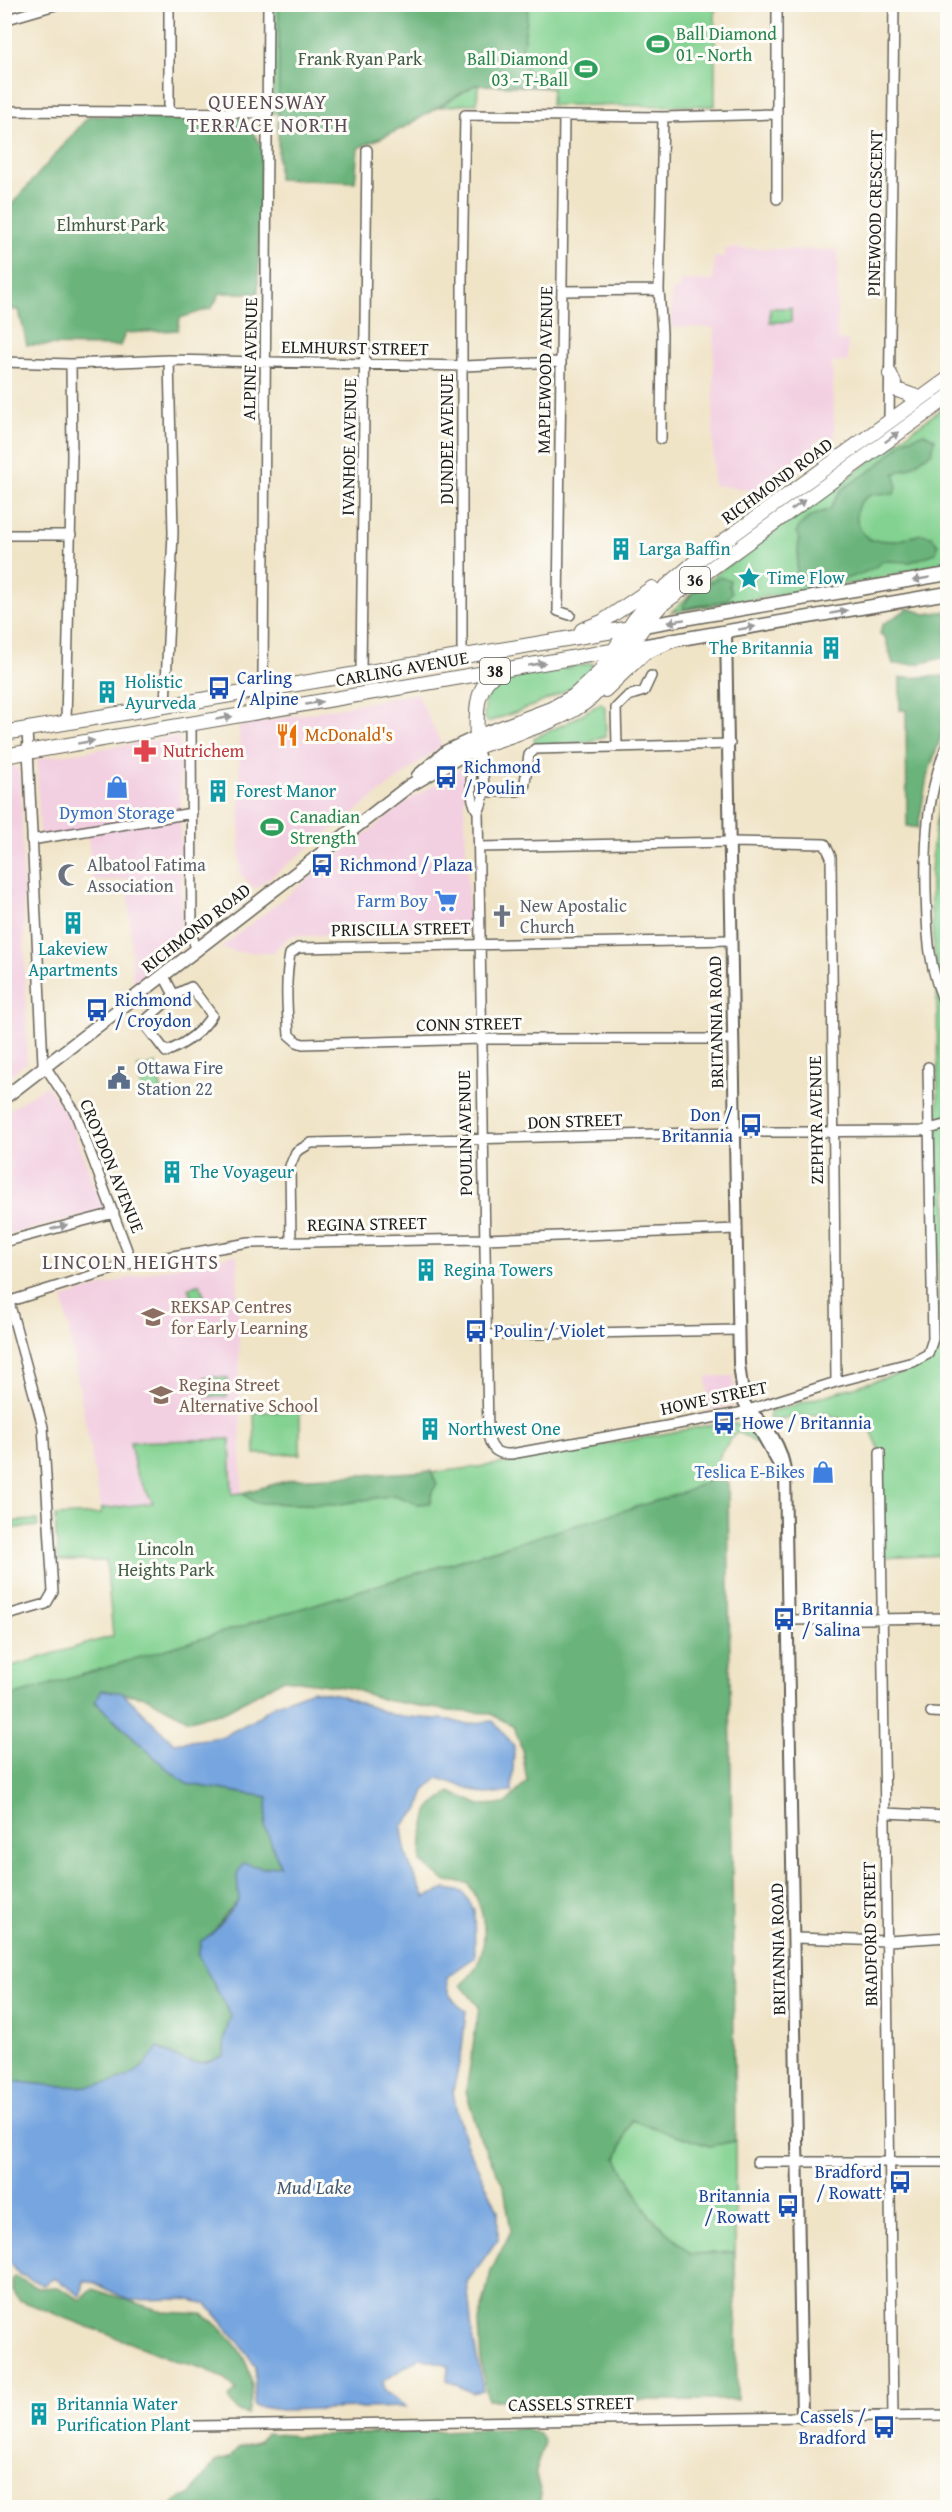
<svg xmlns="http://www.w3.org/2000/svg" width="952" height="2512" viewBox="0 0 952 2512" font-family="'Gentium Book Plus',serif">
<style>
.built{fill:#f2cfe1}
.green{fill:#83d291;stroke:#507756;stroke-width:1.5}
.forest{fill:#6ab47b;stroke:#43684c;stroke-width:1.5}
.water{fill:#76a5df;stroke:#49607e;stroke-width:1.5}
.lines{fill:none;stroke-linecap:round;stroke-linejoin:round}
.minor-casing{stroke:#666258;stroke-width:12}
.tertiary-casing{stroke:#666258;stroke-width:14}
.secondary-casing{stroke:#666258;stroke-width:15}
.primary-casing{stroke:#666258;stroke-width:16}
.minor{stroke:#fff;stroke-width:9}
.tertiary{stroke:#fff;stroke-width:10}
.secondary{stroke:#fff;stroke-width:12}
.primary{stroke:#fff;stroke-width:14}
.oneway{fill:#999}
.labels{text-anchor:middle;stroke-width:6;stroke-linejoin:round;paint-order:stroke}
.shield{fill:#fdfcf7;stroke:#605f5e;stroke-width:1.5}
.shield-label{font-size:16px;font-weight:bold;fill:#1c1c1c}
.leisure-label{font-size:18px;fill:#27864d;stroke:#fdfcf7;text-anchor:start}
.park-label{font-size:18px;fill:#405c45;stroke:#fdfcf7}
.street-label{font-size:18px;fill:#1c1c1c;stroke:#fdfcf7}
.culture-label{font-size:18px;fill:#0d838f;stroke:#fdfcf7;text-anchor:start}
.transit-label{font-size:18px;fill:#164399;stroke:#fdfcf7;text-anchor:start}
.food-label{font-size:18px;fill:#c56008;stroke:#fdfcf7;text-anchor:start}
.health-label{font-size:18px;fill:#be3a42;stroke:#fdfcf7;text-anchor:start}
.shop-label{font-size:18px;fill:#366cbe;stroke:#fdfcf7;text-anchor:end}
.worship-label{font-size:18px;fill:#5b616d;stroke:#fdfcf7;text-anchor:start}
.service-label{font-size:18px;fill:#4e5e75;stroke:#fdfcf7;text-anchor:start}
.education-label{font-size:18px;fill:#785e54;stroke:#fdfcf7;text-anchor:start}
.neighbourhood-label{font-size:20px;letter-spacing:1.5px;fill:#5b4c57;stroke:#fdfcf7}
.water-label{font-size:20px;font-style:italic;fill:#445a74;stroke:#fdfcf7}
</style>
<rect width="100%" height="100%" fill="#fdfcf7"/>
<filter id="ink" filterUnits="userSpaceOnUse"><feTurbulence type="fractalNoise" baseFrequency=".0167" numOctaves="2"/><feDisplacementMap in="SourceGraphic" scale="12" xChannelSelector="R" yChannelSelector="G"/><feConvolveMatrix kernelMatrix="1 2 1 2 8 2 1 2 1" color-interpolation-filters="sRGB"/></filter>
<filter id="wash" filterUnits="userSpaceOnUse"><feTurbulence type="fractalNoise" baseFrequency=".008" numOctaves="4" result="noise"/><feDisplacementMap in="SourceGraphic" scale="24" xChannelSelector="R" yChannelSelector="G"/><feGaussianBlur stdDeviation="1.35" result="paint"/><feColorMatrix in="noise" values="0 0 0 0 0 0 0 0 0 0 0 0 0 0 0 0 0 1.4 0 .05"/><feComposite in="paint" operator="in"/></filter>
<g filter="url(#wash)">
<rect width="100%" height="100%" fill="#f0e4c7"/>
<path class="built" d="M726,248L838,250L837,340L848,341V362L832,363L835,438H824L815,442L807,460L763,492L713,485L714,328L671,327L672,290H679L680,280L713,281L714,257L723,258Z
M417,693L442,745L255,889L240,874L239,726Z
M175,737L180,740L182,945L133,984L128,879L93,881L88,837L40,842L37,759Z
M5,764L17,768L21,778L27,1062L5,1079Z
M463,768L469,928L467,932L295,936L288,938L272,953L236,952L220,948L409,800Z
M46,1085L68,1114L104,1211L5,1235L4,1114Z
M237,1254L242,1493L101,1509L63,1298L142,1274Z
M707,1376H734L735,1405L708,1411Z"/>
<path class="green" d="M274,5H715V106L551,105L552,88L478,84L477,103L359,116L273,113Z
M770,308H791V322H770Z
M947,405V561L873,580L671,612L700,586Z
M593,663C589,690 513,713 488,722L484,718L486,686L498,680Z
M601,703L605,707L606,736L590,742L536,746L534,738L569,722Z
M947,775V1555L882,1558L880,1452L870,1427L826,1414L769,1420L770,1412L914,1369L939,1351L937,969C927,905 928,836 947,775Z
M156,1064L162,1093L143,1097L138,1067Z
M200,1284L205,1299L194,1302L188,1288Z
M205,1377L228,1378L227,1397L204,1396Z
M300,1411V1454H255L254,1412Z
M721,1423C749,1422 752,1428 768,1450L737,1431L722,1451L702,1496L5,1705V1668L113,1636L106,1561H58L55,1516L100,1514L101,1509L153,1503L136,1473L130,1442L230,1439L232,1494L340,1485L507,1463Z
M37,1520L38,1526L5,1529V1522Z
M631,2120L709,2146L735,2141V2252L691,2254L649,2215L617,2159Z"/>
<path class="forest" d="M279,5H529L522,54L528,72L545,73L546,86L475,85L405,127L358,148L355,182L278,179Z
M89,116L243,118L262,147L258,293H220L212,308L180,318L178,330L125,333L120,346L27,345L19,310L5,309V212Z
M924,433L935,439L932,452L909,468L895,473L897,487L894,494C887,494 877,492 871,495C849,505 854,530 871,540L897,541L921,534L931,536L938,544L936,553L911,562L883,561C869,575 829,584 809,586C804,586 800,582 796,580L799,537L796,532C804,517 814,515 830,509L841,490L876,467L905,440Z
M719,577L730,580L729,587L732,592L727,600L684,609L683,606L692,593Z
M909,608L925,614L947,611L946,657L918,664H893L885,637L880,634L882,625Z
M947,676V719L927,777L918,828L907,826L906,710H900V678Z
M947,805V954C942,930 935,823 947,805Z
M431,1471L437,1485L432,1492L430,1503L417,1504L394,1495L335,1505L256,1503L242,1493L293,1479Z
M721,1474L728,1484L735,2141L709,2146L631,2120L617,2159L649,2215L691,2254L735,2252L737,2400H488L481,2365L479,2321L491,2271L511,2231L504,2187L480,2138L466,2091L479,2007L461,1985C466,1980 473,1974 476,1967C490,1940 485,1907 468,1883L445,1881L421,1862L422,1838L429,1808L450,1792L480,1805L505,1804L527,1781L522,1750L514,1726L489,1713L450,1711L384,1700L350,1688L284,1679L224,1712L189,1720L146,1697L102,1690L95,1702L167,1769L187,1784L268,1797L265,1827L280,1865L237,1875L239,1900L224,1916L198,1955L232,2017L225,2036L224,2055C198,2070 182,2062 158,2048C153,2054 147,2064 140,2069C103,2096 46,2085 5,2080V1698L685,1492Z
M15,2276L37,2288L58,2287L81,2300L93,2289L164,2312L202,2314C228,2331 252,2359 252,2391C252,2399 249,2406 248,2414L238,2411L229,2398L236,2390C222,2374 199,2366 179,2362L19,2300L13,2291L11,2280Z
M524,2428L539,2433L544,2442L535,2472L541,2493L539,2507H474L435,2501L373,2508H170L181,2497L192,2493L215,2462L229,2458L238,2448L259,2441L266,2433L298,2436Z"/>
<path class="water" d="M102,1690L123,1693L174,1743L222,1737L252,1721L274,1705L312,1690L340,1695L395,1716L450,1720L465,1724L493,1721L514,1746L512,1792L485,1794L438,1778L425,1790L419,1809L402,1826C404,1854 411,1873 425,1897L446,1889L463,1892L474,1910L475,1957L447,1977C448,1994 452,2002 466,2011L462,2050L453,2091L456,2108L466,2143L498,2210V2239L467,2282L472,2331L483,2390L472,2393L447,2380L448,2365L420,2358L383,2381L385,2391L406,2407L281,2410L254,2406L256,2367L241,2345L207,2304L186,2299L129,2300L94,2283L84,2281L81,2296L54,2278L43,2285L19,2274L5,2257V2080C45,2085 104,2096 140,2069C147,2064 153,2054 158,2047C182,2062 198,2070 224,2055L225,2036L231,2016L198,1955L201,1941L211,1935L239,1900L237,1875L243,1863L263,1868L280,1865L265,1827L268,1797L187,1784L167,1769L95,1701Z"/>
</g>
<g filter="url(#ink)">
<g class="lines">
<g class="minor-casing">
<path id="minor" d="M4,20L59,4
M4,111L268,113
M169,112V4
M564,116L558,611L570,615
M777,199V4
M563,291L659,290
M4,362L71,364L169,360L464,366L560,362
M889,421L894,4
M661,439L662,333L659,290L663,117
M4,535H71
M462,655V279L465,115L663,117L776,114
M361,672L367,150
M165,705L173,533L169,360
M256,712L263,678L268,4
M66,722L72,457L71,364
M191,724L192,936L197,951
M27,729L43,1063L75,1112L132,1263
M948,742C927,794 925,835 926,890C927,932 928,972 948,1010
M617,746L616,708L628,696L644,691L651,676
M477,747C483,765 488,795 478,812L488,1434C490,1448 496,1455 511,1454L739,1413L836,1382L913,1362L928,1354L933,1339L928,1067
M477,748C471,766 467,795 478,812
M483,792L517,791L524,789L529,755L535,749L730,744
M31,840L192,813
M479,847L730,842L825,844L831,857L836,1382
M731,940L298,948L290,954C285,980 287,1009 289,1035L297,1042L303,1044L482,1039H733
M164,976L174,995L148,1018L146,1026L166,1052C185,1044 201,1033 212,1015L191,987L174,995
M4,1242L114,1213
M291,1242L290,1166L296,1152L311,1143L736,1132L921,1131L948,1124
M4,1303L132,1263L249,1243L485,1239L737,1229
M487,1335L738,1330
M880,1452L893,2416
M4,1616L46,1604L53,1592L43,1427L9,1302
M788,1620L948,1618
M931,1712L948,1713
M885,1813L948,1816
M795,1938L888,1941L948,1937
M757,2162H948
M195,2426L948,2415"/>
</g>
<g class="tertiary-casing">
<path id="tertiary" d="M726,632L739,1364L744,1402L778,1463
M749,1411C768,1425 782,1447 785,1471L802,2418"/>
</g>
<g class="secondary-casing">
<path id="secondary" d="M643,626L948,574
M629,648L948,593
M418,776L447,751L477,737
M4,1098L409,786L477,747"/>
</g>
<g class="primary-casing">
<path id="primary" d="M890,374L897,390L920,398
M582,630L602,622L652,588
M501,670C471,686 477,718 477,747C511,735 565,721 592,697C620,670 635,632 662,604L948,397
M605,690L645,652L671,641
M4,733L643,626
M477,737L551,709L574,696L599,673L635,619L653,598L695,562L948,379
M4,756L629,648"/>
</g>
<use href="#minor" class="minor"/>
<use href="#tertiary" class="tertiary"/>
<use href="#secondary" class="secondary"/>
<use href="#primary" class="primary"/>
</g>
<defs><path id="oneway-solid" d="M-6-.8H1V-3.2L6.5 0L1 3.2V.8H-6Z" transform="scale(1.5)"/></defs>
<g class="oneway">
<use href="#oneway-solid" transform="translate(892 437) rotate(-36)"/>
<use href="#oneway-solid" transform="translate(798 505) rotate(-36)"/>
<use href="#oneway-solid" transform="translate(921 579) rotate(170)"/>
<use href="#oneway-solid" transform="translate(839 612) rotate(-10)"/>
<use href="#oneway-solid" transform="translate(676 621) rotate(170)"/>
<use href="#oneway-solid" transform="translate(747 628) rotate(-10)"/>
<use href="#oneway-solid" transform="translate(537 664) rotate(-10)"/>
<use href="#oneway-solid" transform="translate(314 703) rotate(-10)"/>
<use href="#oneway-solid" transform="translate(224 718) rotate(-10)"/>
<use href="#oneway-solid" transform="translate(86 742) rotate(-10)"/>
<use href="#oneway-solid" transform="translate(59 1227) rotate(-15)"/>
</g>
</g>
<defs>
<g id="stadium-bare" transform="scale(1.8)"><path d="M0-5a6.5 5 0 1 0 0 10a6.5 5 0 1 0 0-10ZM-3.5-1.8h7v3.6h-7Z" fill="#2e9e5b" stroke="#fdfcf7" stroke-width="2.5" paint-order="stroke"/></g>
<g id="building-bare" transform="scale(1.8)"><path d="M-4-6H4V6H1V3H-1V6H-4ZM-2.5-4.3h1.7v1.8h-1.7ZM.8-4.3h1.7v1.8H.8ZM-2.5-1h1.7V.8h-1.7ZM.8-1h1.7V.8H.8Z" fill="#0f9aa8" stroke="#fdfcf7" stroke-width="2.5" paint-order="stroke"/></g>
<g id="sight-bare" transform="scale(1.8)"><path d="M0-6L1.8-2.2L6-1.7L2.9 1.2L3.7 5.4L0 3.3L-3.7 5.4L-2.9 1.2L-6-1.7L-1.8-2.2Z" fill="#0f9aa8" stroke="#fdfcf7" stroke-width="2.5" paint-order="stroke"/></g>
<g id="bus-bare" transform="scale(1.8)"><path d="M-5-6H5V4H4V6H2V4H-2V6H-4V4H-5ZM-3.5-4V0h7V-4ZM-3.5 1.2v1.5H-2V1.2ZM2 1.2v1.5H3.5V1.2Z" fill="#1a4fb4" stroke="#fdfcf7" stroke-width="2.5" paint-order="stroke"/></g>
<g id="restaurant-bare" transform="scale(1.8)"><path d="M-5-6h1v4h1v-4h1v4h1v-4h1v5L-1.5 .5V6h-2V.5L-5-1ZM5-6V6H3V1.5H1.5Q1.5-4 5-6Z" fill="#e8710a" stroke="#fdfcf7" stroke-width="2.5" paint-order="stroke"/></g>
<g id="pharmacy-bare" transform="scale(1.8)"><path d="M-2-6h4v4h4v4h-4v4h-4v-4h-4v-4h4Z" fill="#e0444e" stroke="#fdfcf7" stroke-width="2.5" paint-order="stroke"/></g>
<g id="shop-bare" transform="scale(1.8)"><path d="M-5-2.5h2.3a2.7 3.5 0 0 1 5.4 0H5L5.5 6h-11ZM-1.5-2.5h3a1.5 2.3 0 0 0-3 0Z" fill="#3f7fe0" stroke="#fdfcf7" stroke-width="2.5" paint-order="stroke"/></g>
<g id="mosque-bare" transform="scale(1.8)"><path d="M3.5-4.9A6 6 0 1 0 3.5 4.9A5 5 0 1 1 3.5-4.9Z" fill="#6b7280" stroke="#fdfcf7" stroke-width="2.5" paint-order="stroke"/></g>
<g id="supermarket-bare" transform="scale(1.8)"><path d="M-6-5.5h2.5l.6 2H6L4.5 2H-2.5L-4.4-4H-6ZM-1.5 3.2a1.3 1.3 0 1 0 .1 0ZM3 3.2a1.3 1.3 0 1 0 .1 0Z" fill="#3f7fe0" stroke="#fdfcf7" stroke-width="2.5" paint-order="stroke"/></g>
<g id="church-bare" transform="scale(1.8)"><path d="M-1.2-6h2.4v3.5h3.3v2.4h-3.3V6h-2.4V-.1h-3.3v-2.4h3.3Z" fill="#6b7280" stroke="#fdfcf7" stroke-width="2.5" paint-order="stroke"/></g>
<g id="civic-bare" transform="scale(1.8)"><path d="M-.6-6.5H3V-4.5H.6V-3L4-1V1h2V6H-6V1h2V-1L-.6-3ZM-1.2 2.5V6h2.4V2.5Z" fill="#5c6f8a" stroke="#fdfcf7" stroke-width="2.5" paint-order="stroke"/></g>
<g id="school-bare" transform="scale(1.8)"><path d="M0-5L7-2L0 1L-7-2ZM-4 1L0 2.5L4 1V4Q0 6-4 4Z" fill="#8d6e63" stroke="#fdfcf7" stroke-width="2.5" paint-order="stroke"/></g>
</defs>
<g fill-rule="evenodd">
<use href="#stadium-bare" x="658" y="44"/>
<use href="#stadium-bare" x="586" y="69"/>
<use href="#building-bare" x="621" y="549"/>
<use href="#sight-bare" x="749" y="578"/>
<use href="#building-bare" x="831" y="648"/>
<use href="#bus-bare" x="219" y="688"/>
<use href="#building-bare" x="107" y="692"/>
<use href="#restaurant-bare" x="287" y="735"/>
<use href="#pharmacy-bare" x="145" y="751"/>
<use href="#bus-bare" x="446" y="777"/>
<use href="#shop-bare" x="117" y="787"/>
<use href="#building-bare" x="218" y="791"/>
<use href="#stadium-bare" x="272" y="827"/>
<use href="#bus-bare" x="322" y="865"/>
<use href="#mosque-bare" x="69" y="875"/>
<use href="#supermarket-bare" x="446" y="901"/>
<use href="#church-bare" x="502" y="916"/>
<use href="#building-bare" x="73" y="923"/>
<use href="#bus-bare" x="97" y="1010"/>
<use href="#civic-bare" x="119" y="1078"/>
<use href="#bus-bare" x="751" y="1125"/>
<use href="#building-bare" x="172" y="1172"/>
<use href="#building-bare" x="426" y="1270"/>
<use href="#school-bare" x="153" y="1317"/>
<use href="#bus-bare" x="476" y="1331"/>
<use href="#school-bare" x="161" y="1395"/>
<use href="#bus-bare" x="724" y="1423"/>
<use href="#building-bare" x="430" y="1429"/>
<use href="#shop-bare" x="823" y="1472"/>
<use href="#bus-bare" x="784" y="1619"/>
<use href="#bus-bare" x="900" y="2182"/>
<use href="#bus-bare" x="788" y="2206"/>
<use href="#building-bare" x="39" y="2414"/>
<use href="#bus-bare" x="884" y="2427"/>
</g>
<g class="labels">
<g class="shield">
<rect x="680" y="567" width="30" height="26" rx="4.5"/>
<rect x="480" y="658" width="30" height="26" rx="4.5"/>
</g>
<g class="shield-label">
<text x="695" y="586">36</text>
<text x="495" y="677">38</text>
</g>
<g class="leisure-label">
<text x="676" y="40">Ball Diamond<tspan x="676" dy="21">01 - North</tspan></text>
<text x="568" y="65" text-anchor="end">Ball Diamond<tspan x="568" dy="21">03 - T-Ball</tspan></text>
<text x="290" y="823">Canadian<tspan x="290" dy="21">Strength</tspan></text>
</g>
<g class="park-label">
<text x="360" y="65">Frank Ryan Park</text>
<text x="111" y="231">Elmhurst Park</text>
<text x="166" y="1555">Lincoln<tspan x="166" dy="21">Heights Park</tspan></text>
</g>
<g class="street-label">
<text transform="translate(875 213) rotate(-89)" y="6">PINEWOOD CRESCENT</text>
<text transform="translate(355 348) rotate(1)" y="6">ELMHURST STREET</text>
<text transform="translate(250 359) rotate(-89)" y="6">ALPINE AVENUE</text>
<text transform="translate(545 370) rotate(-89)" y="6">MAPLEWOOD AVENUE</text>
<text transform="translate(447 439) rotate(-90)" y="6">DUNDEE AVENUE</text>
<text transform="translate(349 447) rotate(-89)" y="6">IVANHOE AVENUE</text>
<text transform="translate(777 481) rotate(-36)" y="6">RICHMOND ROAD</text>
<text transform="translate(402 669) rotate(-10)" y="6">CARLING AVENUE</text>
<text transform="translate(196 928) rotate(-38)" y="6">RICHMOND ROAD</text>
<text transform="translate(401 929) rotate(-1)" y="6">PRISCILLA STREET</text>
<text transform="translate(716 1022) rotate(-91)" y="6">BRITANNIA ROAD</text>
<text transform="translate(469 1024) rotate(-1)" y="6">CONN STREET</text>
<text transform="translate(816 1120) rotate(-91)" y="6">ZEPHYR AVENUE</text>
<text transform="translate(575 1121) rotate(-2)" y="6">DON STREET</text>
<text transform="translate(465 1133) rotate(-91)" y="6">POULIN AVENUE</text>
<text transform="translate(112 1166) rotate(68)" y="6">CROYDON AVENUE</text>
<text transform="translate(367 1224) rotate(-1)" y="6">REGINA STREET</text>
<text transform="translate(714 1398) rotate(-12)" y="6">HOWE STREET</text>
<text transform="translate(870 1934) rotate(-91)" y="6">BRADFORD STREET</text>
<text transform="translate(778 1949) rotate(-91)" y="6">BRITANNIA ROAD</text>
<text transform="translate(571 2404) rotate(-1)" y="6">CASSELS STREET</text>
</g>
<g class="culture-label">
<text x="639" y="555">Larga Baffin</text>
<text x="767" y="584">Time Flow</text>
<text x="813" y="654" text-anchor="end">The Britannia</text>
<text x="125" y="688">Holistic<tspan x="125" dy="21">Ayurveda</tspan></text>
<text x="236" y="797">Forest Manor</text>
<text x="73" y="955" text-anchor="middle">Lakeview<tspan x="73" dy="21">Apartments</tspan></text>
<text x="190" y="1178">The Voyageur</text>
<text x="444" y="1276">Regina Towers</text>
<text x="448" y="1435">Northwest One</text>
<text x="57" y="2410">Britannia Water<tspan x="57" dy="21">Purification Plant</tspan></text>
</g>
<g class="transit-label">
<text x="237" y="684">Carling<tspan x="237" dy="21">/ Alpine</tspan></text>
<text x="464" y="773">Richmond<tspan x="464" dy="21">/ Poulin</tspan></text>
<text x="340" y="871">Richmond / Plaza</text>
<text x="115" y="1006">Richmond<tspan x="115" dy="21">/ Croydon</tspan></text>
<text x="733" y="1121" text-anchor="end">Don /<tspan x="733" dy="21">Britannia</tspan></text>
<text x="494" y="1337">Poulin / Violet</text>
<text x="742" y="1429">Howe / Britannia</text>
<text x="802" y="1615">Britannia<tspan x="802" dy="21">/ Salina</tspan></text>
<text x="882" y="2178" text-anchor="end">Bradford<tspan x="882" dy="21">/ Rowatt</tspan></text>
<text x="770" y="2202" text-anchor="end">Britannia<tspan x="770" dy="21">/ Rowatt</tspan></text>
<text x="866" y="2423" text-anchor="end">Cassels /<tspan x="866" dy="21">Bradford</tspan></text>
</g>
<g class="food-label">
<text x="305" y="741">McDonald's</text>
</g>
<g class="health-label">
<text x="163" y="757">Nutrichem</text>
</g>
<g class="shop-label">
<text x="117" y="819" text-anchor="middle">Dymon Storage</text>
<text x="428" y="907">Farm Boy</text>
<text x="805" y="1478">Teslica E-Bikes</text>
</g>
<g class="worship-label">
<text x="87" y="871">Albatool Fatima<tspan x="87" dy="21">Association</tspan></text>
<text x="520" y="912">New Apostalic<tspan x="520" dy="21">Church</tspan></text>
</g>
<g class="service-label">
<text x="137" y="1074">Ottawa Fire<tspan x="137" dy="21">Station 22</tspan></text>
</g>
<g class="education-label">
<text x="171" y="1313">REKSAP Centres<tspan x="171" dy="21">for Early Learning</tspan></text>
<text x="179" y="1391">Regina Street<tspan x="179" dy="21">Alternative School</tspan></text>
</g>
<g class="neighbourhood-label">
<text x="268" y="109">QUEENSWAY<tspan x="268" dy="23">TERRACE NORTH</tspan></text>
<text x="131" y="1269">LINCOLN HEIGHTS</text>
</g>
<g class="water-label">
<text x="314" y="2194">Mud Lake</text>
</g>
</g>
<rect width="952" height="2512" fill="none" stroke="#fdfcf7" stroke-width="24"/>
</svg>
